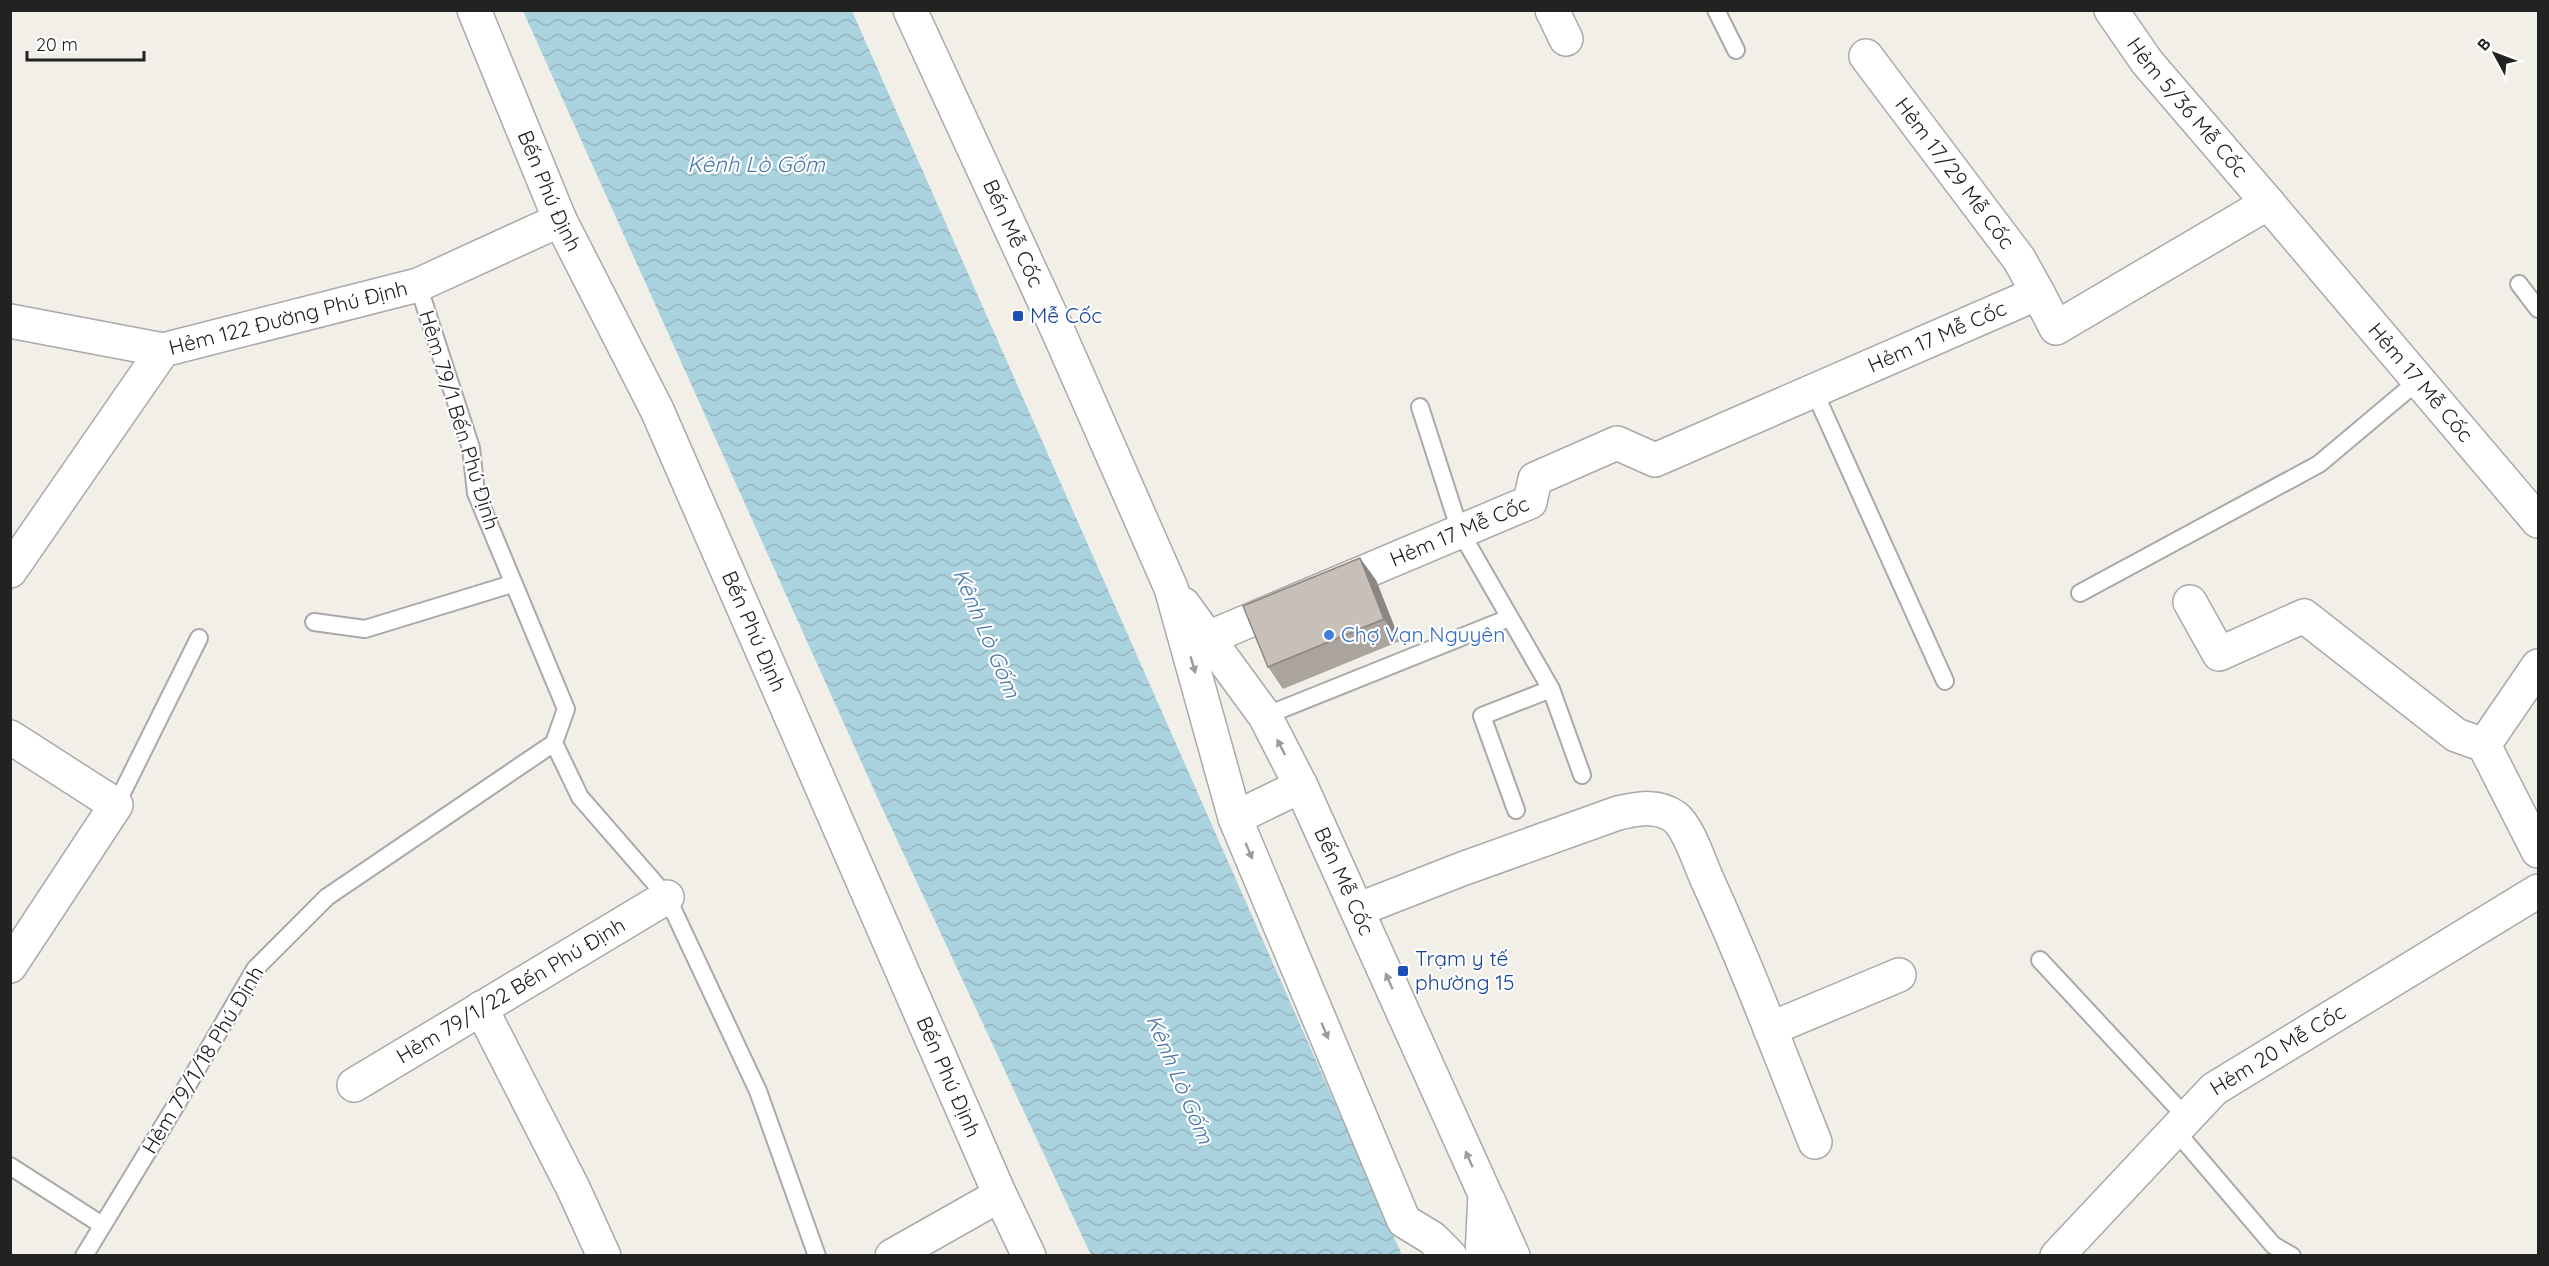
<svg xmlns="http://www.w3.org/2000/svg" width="2549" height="1266" viewBox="0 0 2549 1266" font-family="Quicksand,sans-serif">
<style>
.water{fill:url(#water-waves)}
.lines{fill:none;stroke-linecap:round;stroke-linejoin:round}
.service-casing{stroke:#a9a9a9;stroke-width:20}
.minor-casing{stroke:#a9a9a9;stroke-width:36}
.tertiary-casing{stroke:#a9a9a9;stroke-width:36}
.service{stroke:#fff;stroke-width:16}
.minor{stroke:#fff;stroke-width:33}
.tertiary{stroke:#fff;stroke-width:33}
.wall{fill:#aba49e}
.shaded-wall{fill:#8b8681}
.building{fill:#c7bfb8;stroke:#8b8681;stroke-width:1.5}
.oneway{fill:#9c9c9c}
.transit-dot{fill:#1a4fb4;stroke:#fff;stroke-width:2}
.shop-dot{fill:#3f7fe0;stroke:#fff;stroke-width:2}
.labels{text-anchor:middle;stroke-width:4.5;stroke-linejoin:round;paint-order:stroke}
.street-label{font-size:21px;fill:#222;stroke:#fff}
.transit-label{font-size:21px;fill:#164399;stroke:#fff;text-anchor:start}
.shop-label{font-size:21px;fill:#366cbe;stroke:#fff;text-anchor:start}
.water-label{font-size:22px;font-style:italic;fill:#4a7aab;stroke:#fff}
</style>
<defs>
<pattern id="water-waves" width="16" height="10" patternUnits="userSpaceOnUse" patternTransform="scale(1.5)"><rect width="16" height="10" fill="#aad3df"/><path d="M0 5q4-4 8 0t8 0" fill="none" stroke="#92b5bf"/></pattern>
</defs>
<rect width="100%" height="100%" fill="#f2efe9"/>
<path class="water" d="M523,11H852L1402,1255H1091L878,799Z"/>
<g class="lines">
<g class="service-casing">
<path id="service" d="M1716,10L1736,50
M2519,284L2538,309
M418,285L471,448L476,493L566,709L554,743L580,797L667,897L758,1091L817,1256
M1814,391L1945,681
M1420,407L1460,531L1551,689L1582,775
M2080,593L2319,464L2419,380
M314,622L365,629L512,584
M1265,716L1509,618
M116,805L199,638
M1516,810L1482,716L1551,689
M2040,960L2187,1118
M2175,1130L2273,1245L2292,1256
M10,1166L102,1225
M84,1256L176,1105L255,969L327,897L554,743"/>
</g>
<g class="minor-casing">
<g id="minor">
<path d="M1552,10L1566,39"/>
<path id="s1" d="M2111,10L2147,62L2268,203"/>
<path id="s2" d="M1866,56L2019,259L2038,293"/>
<path d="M10,321L163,350"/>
<path id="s3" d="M10,571L163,350L418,285L560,220"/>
<path d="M2190,602L2219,654L2304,616L2456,735L2484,745L2538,851"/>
<path id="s4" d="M1208,638L1530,502L1535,479L1617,443L1655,460L2038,293L2056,328L2268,203L2538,521"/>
<path d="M10,737L116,805L10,966"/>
<path d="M2484,745L2538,666"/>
<path d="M1357,910L1462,869L1618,813C1638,809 1657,804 1675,817C1688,827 1699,861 1706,877C1746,964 1780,1054 1815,1142"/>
<path d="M481,1008L573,1188L604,1256"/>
<path d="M1770,1029L1899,975"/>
<path id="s5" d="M354,1085L667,897"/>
<path d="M892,1256L1000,1195"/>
<path id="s6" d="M2057,1256L2214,1089L2538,891"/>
</g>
</g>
<g class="tertiary-casing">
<g id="tertiary">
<path id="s7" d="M474,10L560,220L657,410L1000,1195L1029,1256"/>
<path id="s8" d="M910,10L1058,331L1171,588L1235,818L1404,1221L1432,1238L1450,1256"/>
<path id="s9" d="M1183,604L1265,716L1301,786L1485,1194L1482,1256"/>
<path d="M1235,818L1301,786"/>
<path d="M1488,1200L1513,1256"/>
</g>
</g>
<use href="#service" class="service"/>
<use href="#minor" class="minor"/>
<use href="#tertiary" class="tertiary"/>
</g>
<path class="wall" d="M1376,580L1400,641L1283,689L1268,667Z"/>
<path class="shaded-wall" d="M1360,558L1376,580L1400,641L1384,619Z"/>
<path class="building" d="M1360,558L1384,619L1268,667L1243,606Z"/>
<defs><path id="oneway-solid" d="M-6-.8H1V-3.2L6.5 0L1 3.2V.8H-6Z" transform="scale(1.5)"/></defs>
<g class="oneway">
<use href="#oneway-solid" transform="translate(1193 665) rotate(74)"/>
<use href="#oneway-solid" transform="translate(1281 747) rotate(-117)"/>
<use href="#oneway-solid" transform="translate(1249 851) rotate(67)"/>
<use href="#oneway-solid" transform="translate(1389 981) rotate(-114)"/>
<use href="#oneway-solid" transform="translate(1325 1031) rotate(67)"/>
<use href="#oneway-solid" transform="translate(1469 1159) rotate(-114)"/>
</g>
<g class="transit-dot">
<rect x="1012" y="310" width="12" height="12" rx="3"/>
<rect x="1397" y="965" width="12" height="12" rx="3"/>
</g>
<circle class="shop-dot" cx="1329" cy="635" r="6"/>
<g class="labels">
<g class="street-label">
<text dy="7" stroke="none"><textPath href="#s1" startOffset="124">Hẻm 5/36 Mễ Cốc</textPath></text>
<text dy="7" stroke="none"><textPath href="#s2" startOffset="147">Hẻm 17/29 Mễ Cốc</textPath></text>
<text dy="7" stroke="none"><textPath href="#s7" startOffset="196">Bến Phú Định</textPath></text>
<text dy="7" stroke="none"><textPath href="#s8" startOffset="246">Bến Mễ Cốc</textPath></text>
<text dy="7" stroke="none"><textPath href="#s3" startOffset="398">Hẻm 122 Đường Phú Định</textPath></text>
<text dy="7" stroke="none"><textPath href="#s4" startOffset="812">Hẻm 17 Mễ Cốc</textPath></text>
<text dy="7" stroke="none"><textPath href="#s4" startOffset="1443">Hẻm 17 Mễ Cốc</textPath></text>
<text transform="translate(459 420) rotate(73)" y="7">Hẻm 79/1 Bến Phú Định</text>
<text dy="7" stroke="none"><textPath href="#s4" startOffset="273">Hẻm 17 Mễ Cốc</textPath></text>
<text dy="7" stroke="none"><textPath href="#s7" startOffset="682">Bến Phú Định</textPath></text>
<text dy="7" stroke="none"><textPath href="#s9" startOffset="322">Bến Mễ Cốc</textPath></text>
<text dy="7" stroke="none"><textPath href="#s5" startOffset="183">Hẻm 79/1/22 Bến Phú Định</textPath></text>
<text dy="7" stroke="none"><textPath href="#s6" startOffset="304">Hẻm 20 Mễ Cốc</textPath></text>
<text transform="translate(203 1060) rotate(-59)" y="7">Hẻm 79/1/18 Phú Định</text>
<text dy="7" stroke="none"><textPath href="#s7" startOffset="1168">Bến Phú Định</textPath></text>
</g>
<g class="transit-label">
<text x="1030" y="323">Mễ Cốc</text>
<text x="1415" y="966">Trạm y tế<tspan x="1415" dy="24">phường 15</tspan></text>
</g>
<g class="shop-label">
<text x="1341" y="642">Chợ Vạn Nguyên</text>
</g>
<g class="water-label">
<text x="756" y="172">Kênh Lò Gốm</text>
<text transform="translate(987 633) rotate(67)" y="8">Kênh Lò Gốm</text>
<text transform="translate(1180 1079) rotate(67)" y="8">Kênh Lò Gốm</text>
</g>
</g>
<rect width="2549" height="1266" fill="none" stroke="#222222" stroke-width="24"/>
<g transform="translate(2495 54) rotate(311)" stroke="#ffffff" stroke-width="4.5" paint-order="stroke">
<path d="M0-4.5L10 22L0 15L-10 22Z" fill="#222222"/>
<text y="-9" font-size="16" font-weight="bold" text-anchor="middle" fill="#222222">B</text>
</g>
<path d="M27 51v9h117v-9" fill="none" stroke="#222222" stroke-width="3"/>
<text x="36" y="51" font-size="18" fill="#222222" stroke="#ffffff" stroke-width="4.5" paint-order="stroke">20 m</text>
</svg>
